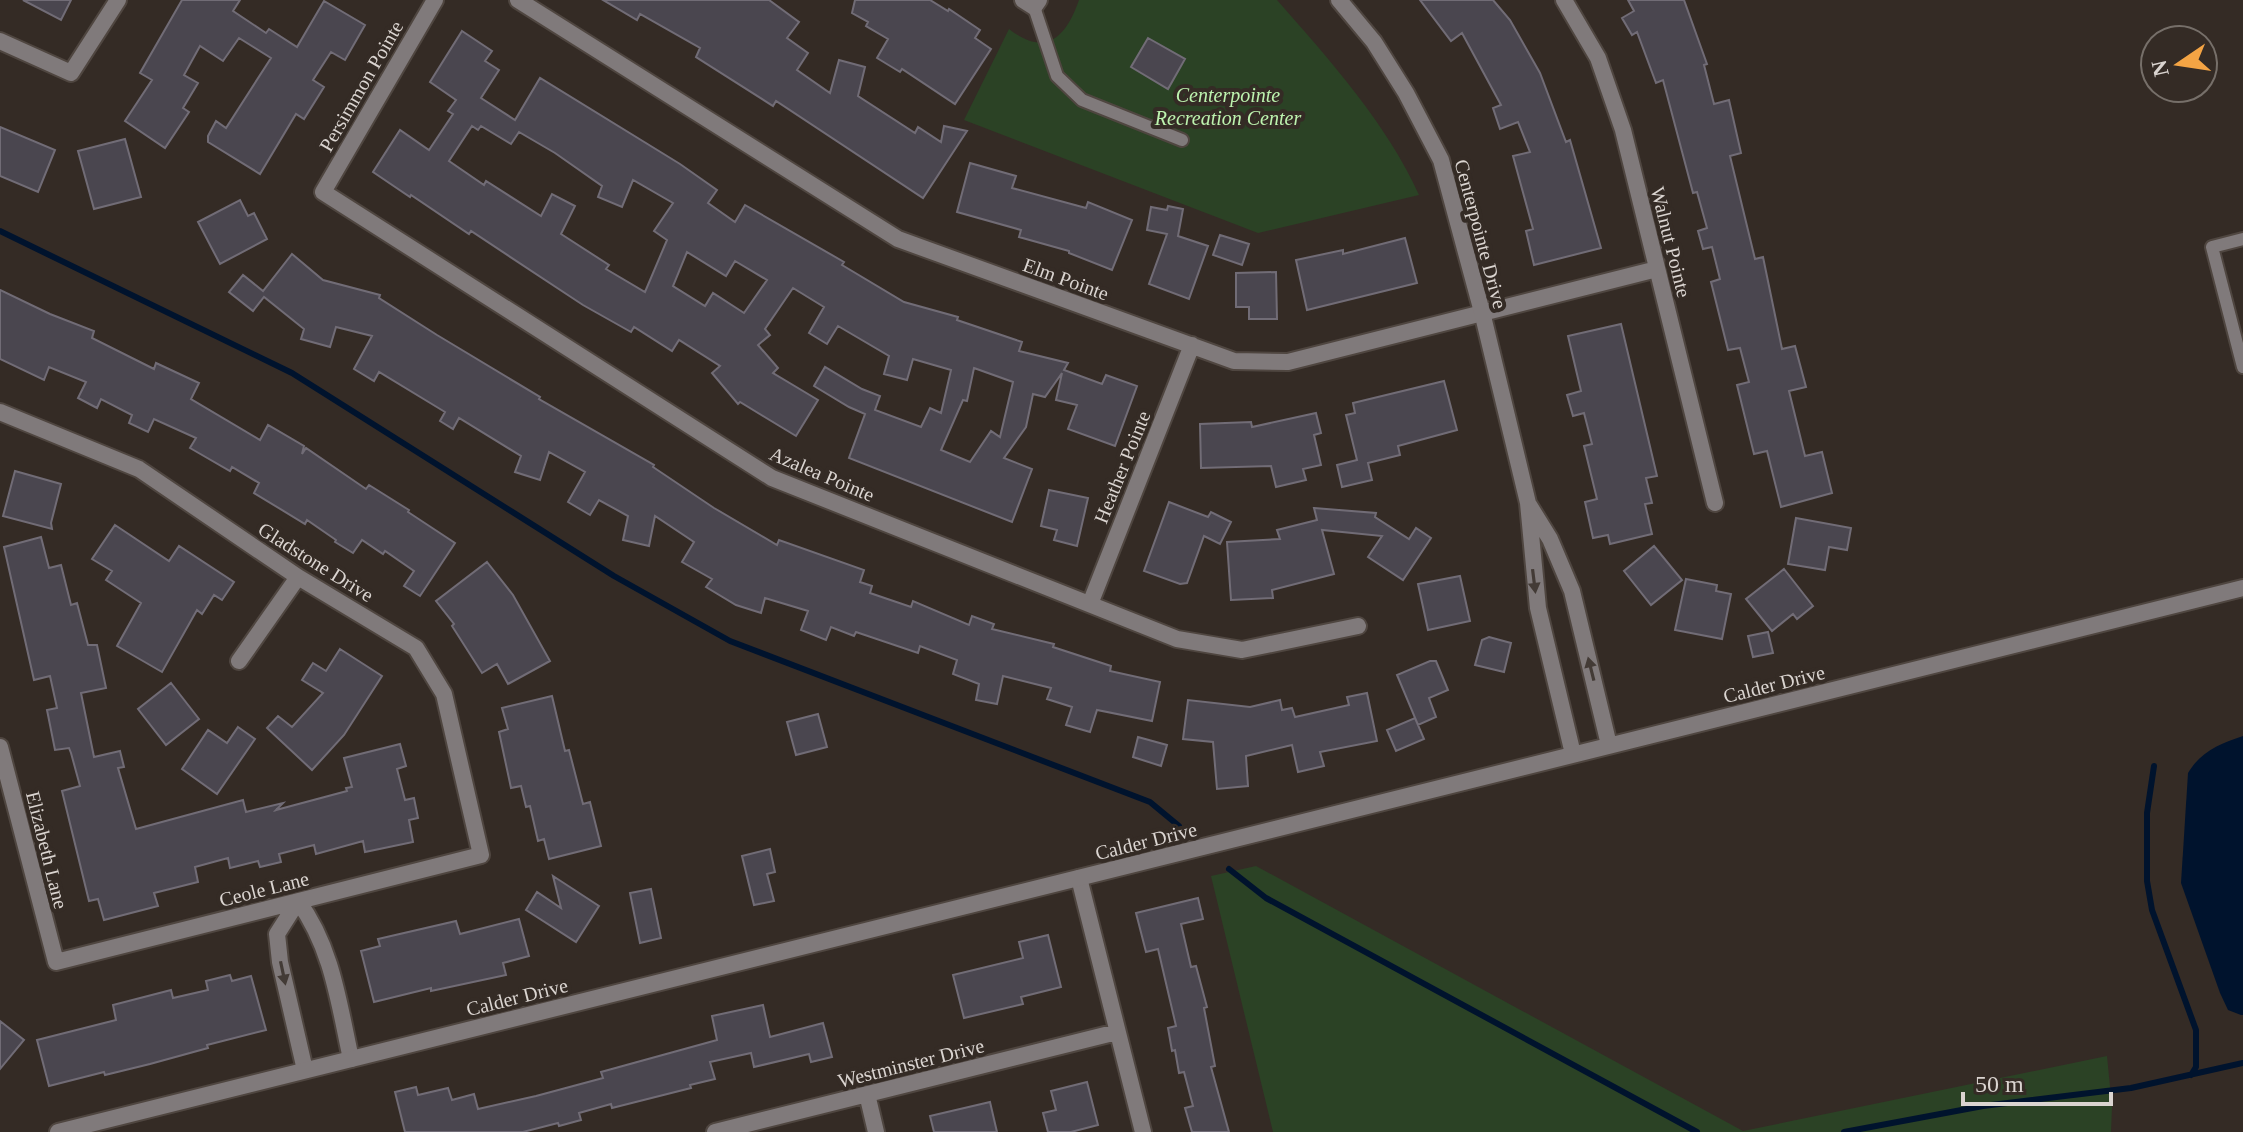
<svg xmlns="http://www.w3.org/2000/svg" width="2243" height="1132" viewBox="0 0 2243 1132" font-family="Georgia,serif">
<style>
.green{fill:#2b4225}
.water{fill:#00132d}
.lines{fill:none;stroke-linecap:round;stroke-linejoin:round}
.stream{stroke:#00132d;stroke-width:6}
.building{fill:#4a464f;stroke:#716c76;stroke-width:2;fill-rule:evenodd}
.service-casing{stroke:#4f4640;stroke-width:16}
.minor-casing{stroke:#4f4640;stroke-width:20}
.tertiary-casing{stroke:#4f4640;stroke-width:20}
.service{stroke:#807a7b;stroke-width:12}
.minor{stroke:#807a7b;stroke-width:16}
.tertiary{stroke:#807a7b;stroke-width:16}
.oneway{fill:#433b36}
.labels{text-anchor:middle;stroke-width:8;stroke-linejoin:round;paint-order:stroke}
.street-label{font-size:20px;fill:#dad4d0;stroke:#342b25}
.park-label{font-size:20px;font-style:italic;fill:#bdf3af;stroke:#342b25}
</style>
<rect width="100%" height="100%" fill="#342b25"/>
<path class="green" d="M1079,0H1277C1328,58 1388,125 1419,195L1258,233L964,120L1009,29C1046,58 1066,37 1079,0Z
M1256,866L1743,1131L2107,1056L2112,1107L2111,1132H1273L1211,876Z"/>
<path class="water" d="M2243,736V1015H2241L2228,1010L2220,993L2181,883L2188,773C2201,751 2220,744 2243,736Z"/>
<g class="lines">
<path class="stream" d="M0,231L292,373L614,576L730,641L1150,802L1179,826
M2154,766L2147,813V881L2152,910L2196,1030V1067L2191,1075
M1229,869L1266,898L1697,1132
M1844,1132L1983,1106L2131,1088L2243,1063"/>
</g>
<path class="building" d="M23,0H71L61,20Z
M182,0H240L233,11L266,33L269,29L297,47L324,1L365,25L345,60L331,52L313,80L324,87L304,119L296,114L260,174L208,142V136L216,121L226,128L271,58L239,38L223,61L200,46L184,75L198,83L183,108L189,112L165,148L125,121L152,80L140,73Z
M603,0H769L799,22L787,38L808,53L797,70L830,93L839,60L865,67L858,96L915,133L918,127L941,142L944,126L967,131L923,198L776,101L773,106L696,57L700,48L640,14L637,20Z
M855,0H930L948,11L949,9L980,30L975,38L991,49L955,104L902,69L900,72L877,58L888,39L866,26L868,22L852,13Z
M1420,0H1493L1510,20L1540,73L1566,142L1570,140L1601,248L1534,265L1526,231L1533,229L1513,156L1530,152L1518,122L1500,129L1493,108L1501,105L1462,33L1451,41Z
M1628,0H1684L1707,64L1704,65L1714,104L1729,100L1741,153L1730,156L1755,259L1763,257L1782,349L1795,346L1806,387L1789,391L1805,456L1822,452L1832,493L1781,507L1767,451L1754,454L1737,385L1749,382L1740,348L1728,350L1711,282L1720,279L1712,247L1703,249L1698,231L1707,228L1697,192L1693,193L1663,80L1656,83L1637,32L1632,35L1622,18L1634,11Z
M462,31L492,51L485,61L499,70L481,98L515,120L540,78L680,164L717,190L708,203L735,222L745,205L844,262L842,265L904,302L958,317L957,320L1022,342L1019,351L1068,363L1064,370L1102,384L1106,375L1137,386L1115,446L1068,429L1077,405L1056,400L1062,373L1045,397L1033,394L1026,427L1004,458L1032,469L1012,522L849,458L865,414L849,407L814,386L825,367L862,389L880,396L875,410L921,427L930,408L941,413L951,370L913,359L907,380L884,374L889,356L838,326L827,344L809,333L824,307L793,288L765,329L770,335L758,345L778,368L773,373L818,400L796,436L740,402L738,404L712,373L720,366L679,340L672,351L634,327L631,332L583,305L471,231L469,234L411,195L410,197L373,172L400,130L429,150L453,114L448,111L456,100L430,82ZM472,126L478,130L481,126L511,144L519,132L555,153L602,186L598,197L622,207L633,180L673,203L654,231L667,240L645,292L606,269L609,265L561,234L575,206L552,194L541,216L486,181L484,185L449,161ZM687,252L726,276L735,261L767,280L744,313L713,293L705,306L673,286ZM974,368L1013,382L1000,437L991,431L970,462L941,450L963,400L967,401Z
M1148,38L1185,59L1168,89L1131,67Z
M0,127L55,150L38,192L0,176Z
M125,139L141,197L94,209L78,151Z
M970,163L1016,176L1012,188L1086,208L1088,202L1132,220L1112,270L1069,253V251L1019,237L1021,230L957,212Z
M240,200L248,216L254,213L267,239L220,264L198,222Z
M1168,206L1183,209L1178,236L1208,246L1189,299L1149,284L1167,234L1147,230L1151,207L1167,210Z
M1220,235L1249,244L1242,265L1213,255Z
M1405,238L1417,283L1307,310L1296,260L1343,250V254Z
M292,254L323,280L380,295L379,298L437,335L540,397L539,399L654,465L653,467L714,508L777,545L779,540L864,570L860,582L872,586L870,593L911,607L913,601L969,625L972,616L994,624L992,629L1054,644L1053,647L1111,666L1110,671L1160,682L1152,721L1097,710L1090,732L1066,725L1072,707L1047,699L1051,688L1003,676L997,704L976,700L979,684L953,674L957,660L920,646L918,653L856,632L854,636L831,627L826,640L801,630L808,611L765,598L761,613L736,605L706,587L712,579L682,562L694,542L655,516L649,546L623,540L628,516L599,500L590,515L568,502L585,472L549,452L540,480L515,472L521,456L459,418L453,429L440,421L445,412L379,372L374,381L354,369L372,336L336,327L330,347L301,339L304,329L264,297L253,311L229,292L243,275L263,291Z
M1276,272L1277,319H1249V307H1236V273Z
M0,290L50,314L94,331L92,338L154,369L156,363L199,383L191,399L260,440L268,425L304,446L302,454L306,448L366,489L369,485L409,510L408,512L455,543L420,596L404,586L414,571L385,551L383,554L362,540L353,553L335,542L336,540L307,520L305,524L254,493L259,483L232,467L230,471L190,448L196,438L154,419L148,432L129,423L132,415L101,399L97,408L78,398L86,382L49,367L44,380L0,359Z
M1621,324L1657,476L1646,478L1652,503L1645,504L1652,534L1610,544L1608,535L1593,538L1585,502L1597,499L1584,446L1592,444L1584,413L1573,416L1567,395L1581,391L1568,336Z
M1444,381L1457,430L1398,446L1400,455L1368,463L1372,480L1342,487L1337,465L1357,460L1346,415L1355,413L1353,403Z
M1316,413L1321,433L1314,435L1321,465L1303,469L1306,480L1276,487L1271,466L1201,468L1200,424L1251,422L1252,427Z
M15,471L61,484L51,523L52,529L3,516Z
M1049,490L1088,498L1077,546L1054,540L1057,530L1041,526Z
M1169,502L1208,517L1211,512L1231,522L1220,544L1204,536L1187,583L1180,584L1144,571Z
M1314,508L1376,513L1375,517L1409,539L1416,528L1431,538L1403,580L1368,557L1382,536L1322,530L1334,574L1272,590L1273,598L1231,600L1227,542L1280,539L1277,530L1317,520Z
M1796,518L1851,528L1847,550L1829,547L1825,570L1788,564Z
M115,525L169,561L179,546L234,582L222,600L214,595L202,614L197,610L162,672L117,646L141,603L106,580L112,571L92,559Z
M41,537L49,568L61,565L71,605L77,603L88,645H97L106,688L81,693L94,757L120,751L124,767L118,768L136,829L243,800L246,812L283,803L276,810L347,791L346,788L352,787L344,758L400,744L406,766L397,769L405,800L414,798L418,818L409,820L413,842L365,852L363,841L316,854L314,845L279,854L281,862L260,867L258,861L230,868L228,858L195,867L198,882L154,893L158,906L104,920L98,899L89,901L62,791L80,786L71,753L69,748L55,750L47,710L57,708L50,676L34,680L4,547Z
M1654,546L1682,580L1651,605L1624,571Z
M487,562L513,595L550,661L508,684L497,664L482,673L452,626L454,624L436,601Z
M1784,569L1813,606L1797,619L1793,614L1772,631L1746,599Z
M1460,576L1470,621L1428,630L1418,584Z
M1686,579L1717,585L1716,591L1731,594L1722,639L1675,630Z
M1768,632L1773,653L1753,657L1748,636Z
M1489,637L1511,643L1504,672L1475,665L1482,640Z
M340,649L382,676L344,735L312,770L267,728L278,716L292,727L323,693L302,680L313,663L326,671Z
M1430,661H1436L1448,690L1429,698L1436,717L1418,725L1397,675Z
M171,683L199,719L166,745L138,709Z
M1367,693L1377,741L1320,752L1324,766L1298,772L1292,745L1246,756L1248,786L1217,789L1213,742L1183,739L1188,700L1250,707L1280,700L1282,710L1292,708L1295,717L1349,705L1347,697Z
M552,696L565,751L569,750L583,804L590,802L601,846L549,859L544,839L538,841L530,806L526,807L521,786L511,788L499,732L508,729L502,708Z
M818,714L827,747L796,755L787,722Z
M1415,718L1424,739L1396,751L1387,730Z
M238,727L255,739L217,794L182,769L208,730L227,743Z
M1138,737L1167,745L1161,766L1133,757Z
M770,849L775,872L767,874L774,901L754,905L742,856Z
M553,876L599,906L576,942L526,910L537,892L561,908Z
M651,889L661,938L640,943L630,893Z
M1198,898L1203,919L1181,924L1191,967L1196,966L1207,1007L1204,1008L1215,1066L1211,1067L1229,1132H1192L1185,1108L1193,1106L1184,1072L1179,1073L1175,1050L1172,1051L1168,1028L1176,1026L1158,949L1146,952L1136,913Z
M519,919L529,956L503,963L506,975L431,991V988L374,1002L361,951L380,946L378,939L456,921L460,934Z
M1048,935L1061,987L1021,997L1023,1004L964,1018L953,975L1023,958L1019,942Z
M230,975L232,981L251,976L266,1030L207,1045L208,1048L150,1064L105,1075L104,1072L49,1086L37,1040L116,1020L113,1005L171,990L173,998L208,990L206,981Z
M763,1005L770,1037L823,1023L832,1057L811,1062L809,1054L754,1067L751,1053L710,1062L715,1079L690,1085L691,1088L612,1108L611,1104L579,1113L581,1120L559,1126L558,1123L523,1132H405L395,1092L416,1087L418,1095L448,1088L452,1100L474,1094L478,1109L536,1096L603,1078L601,1072L717,1040L712,1016Z
M0,1021L24,1040L0,1069Z
M1087,1082L1098,1125L1071,1132H1048L1043,1113L1056,1110L1051,1091Z
M990,1102L997,1132H934L930,1116Z"/>
<g class="lines">
<g class="service-casing">
<path id="service" d="M1034,7L1057,76L1082,100L1182,140
M2243,239L2212,247L2243,367"/>
</g>
<g class="minor-casing">
<path id="minor" d="M435,0L323,192L772,478L1177,639L1242,650L1358,626
M518,0L898,239L1234,361L1288,362L1657,269
M1023,0L1034,7L1039,0
M1564,0L1598,58L1623,130L1715,503
M0,41L71,73L118,0
M0,412L139,469L298,577L416,648L444,694L481,855L56,962L0,747
M1090,604L1192,345
M239,661L298,577
M1079,878L1143,1132
M305,1070L280,962L277,934L298,901C332,947 339,1004 351,1059
M867,1094L876,1132
M715,1132L1117,1032"/>
</g>
<g class="tertiary-casing">
<path id="tertiary" d="M1339,0L1374,42L1406,93L1441,160L1482,312L1528,503L1538,608L1573,754
M1529,505L1550,539L1572,591L1609,745
M58,1132L2243,588"/>
</g>
<use href="#service" class="service"/>
<use href="#minor" class="minor"/>
<use href="#tertiary" class="tertiary"/>
</g>
<defs><path id="oneway-solid" d="M-6-.8H1V-3.2L6.5 0L1 3.2V.8H-6Z" transform="scale(2)"/></defs>
<g class="oneway">
<use href="#oneway-solid" transform="translate(1534 581) rotate(83)"/>
<use href="#oneway-solid" transform="translate(1591 669) rotate(-104)"/>
<use href="#oneway-solid" transform="translate(283 973) rotate(78)"/>
</g>
<g class="labels">
<g class="street-label">
<text transform="translate(361 86) rotate(-60)" y="7">Persimmon Pointe</text>
<text transform="translate(1481 234) rotate(75)" y="7">Centerpointe Drive</text>
<text transform="translate(1671 242) rotate(76)" y="7">Walnut Pointe</text>
<text transform="translate(1066 279) rotate(20)" y="7">Elm Pointe</text>
<text transform="translate(1122 467) rotate(-68)" y="7">Heather Pointe</text>
<text transform="translate(822 474) rotate(23)" y="7">Azalea Pointe</text>
<text transform="translate(316 562) rotate(32)" y="7">Gladstone Drive</text>
<text transform="translate(1774 684) rotate(-14)" y="7">Calder Drive</text>
<text transform="translate(1146 841) rotate(-14)" y="7">Calder Drive</text>
<text transform="translate(47 850) rotate(76)" y="7">Elizabeth Lane</text>
<text transform="translate(264 889) rotate(-14)" y="7">Ceole Lane</text>
<text transform="translate(517 997) rotate(-14)" y="7">Calder Drive</text>
<text transform="translate(911 1063) rotate(-14)" y="7">Westminster Drive</text>
</g>
<g class="park-label">
<text x="1228" y="102">Centerpointe<tspan x="1228" dy="23">Recreation Center</tspan></text>
</g>
</g>
<g transform="translate(2179 64) rotate(257)"><circle r="38" fill="#342b25" stroke="#766f69" stroke-width="2"/>
<path d="M0-6L14 30L0 20L-14 30Z" fill="#f4a444"/>
<text y="-12" font-size="22" font-weight="bold" text-anchor="middle" fill="#dad4d0">N</text>
</g>
<path d="M1963 1092v12h148v-12" fill="none" stroke="#dad4d0" stroke-width="4"/>
<text x="1975" y="1092" font-size="24" fill="#dad4d0" stroke="#342b25" stroke-width="6" paint-order="stroke">50 m</text>
</svg>
